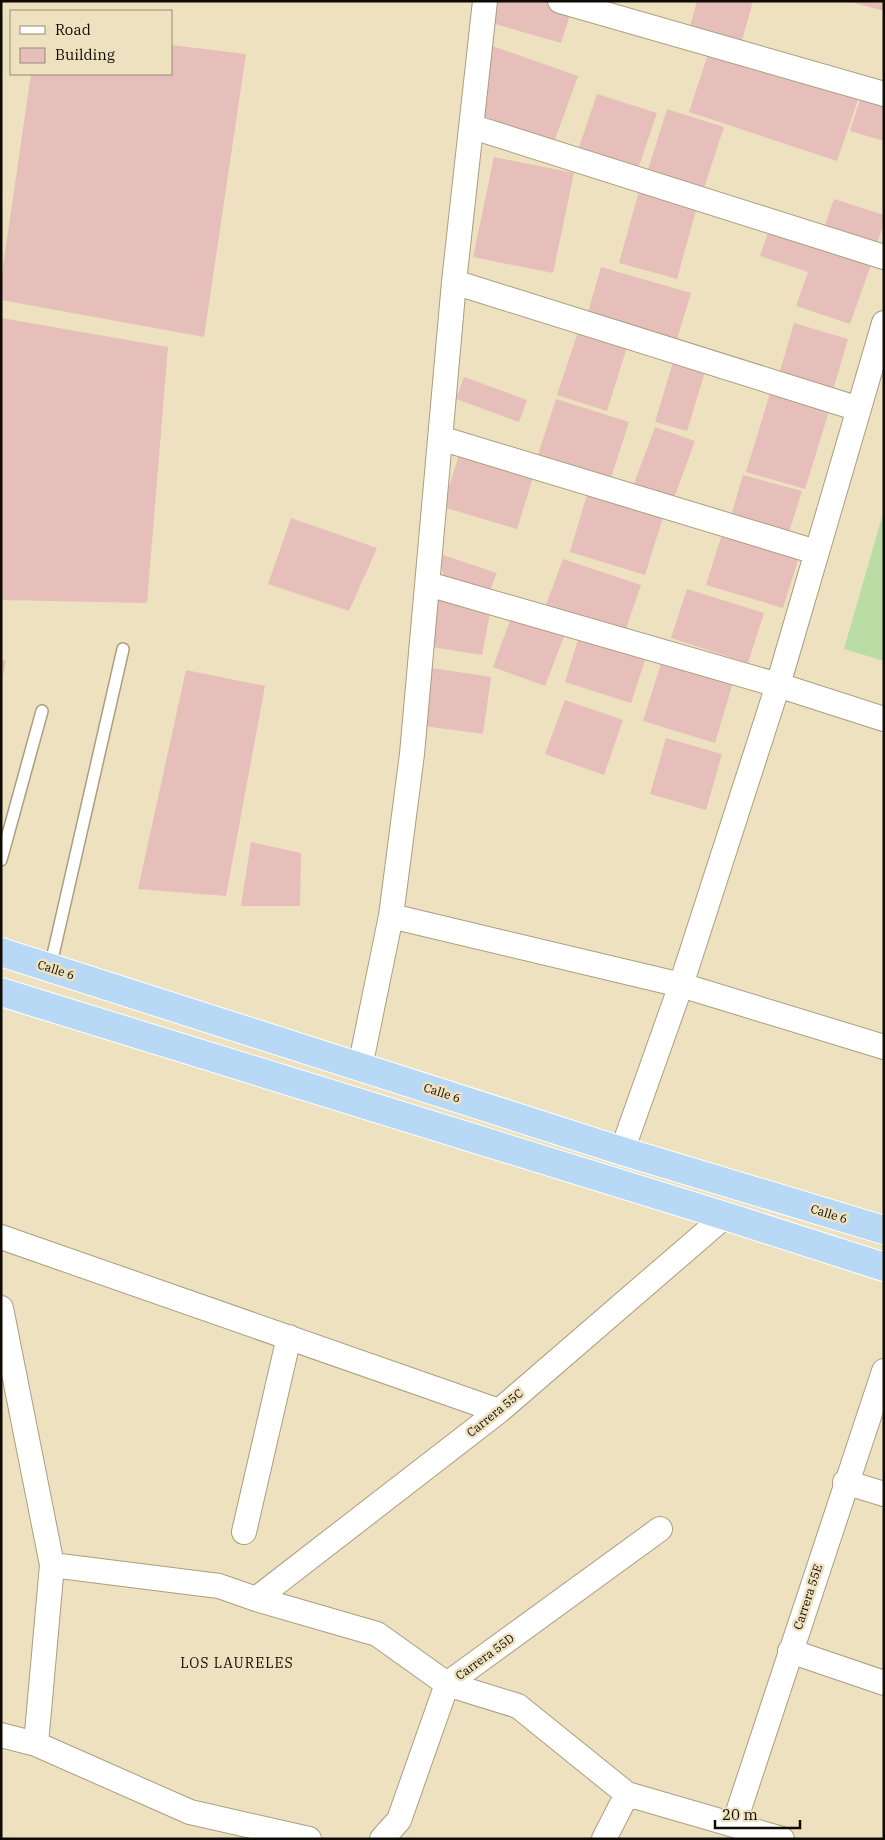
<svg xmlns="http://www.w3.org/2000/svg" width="885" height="1840" viewBox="0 0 885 1840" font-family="'IBM Plex Serif',serif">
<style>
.green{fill:#badca5}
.building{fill:#e6bfbb}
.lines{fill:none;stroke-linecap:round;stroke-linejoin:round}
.lane-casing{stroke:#ab9e7f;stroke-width:14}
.street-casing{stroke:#ab9e7f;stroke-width:26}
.highway-casing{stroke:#fff;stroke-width:30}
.lane{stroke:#fff;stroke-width:11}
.street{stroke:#fff;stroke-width:24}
.highway{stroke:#b7d9f6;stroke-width:28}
.labels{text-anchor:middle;stroke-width:5;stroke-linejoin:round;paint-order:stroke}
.street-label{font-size:12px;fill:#0f0b02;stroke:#eee1bf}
.neighbourhood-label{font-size:14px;letter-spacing:1px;fill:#0f0b02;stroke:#eee1bf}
</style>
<rect width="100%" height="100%" fill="#eee1bf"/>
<path class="green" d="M884,510V661L844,649Z"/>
<path class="building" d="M498,1H544L572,9L561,43L492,23Z
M697,1H753L740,48L688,34Z
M851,1H884V11L851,2Z
M171,45L246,54L204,337L1,300V280L31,74H171Z
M492,46L578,76L554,142L484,116Z
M709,51L858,100L837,161L689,112Z
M597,94L657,113L636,175L576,156Z
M861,96L884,103V141L850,131Z
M667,109L724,127L702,194L646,176Z
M494,157L574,173L553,273L473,257Z
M639,191L697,207L677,279L619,263Z
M834,199L884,215V223L875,249L823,231Z
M771,224L873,259L850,324L796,306L808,272L760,256Z
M601,267L691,293L675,346L586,319Z
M1,318L168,347L147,603L1,600Z
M794,323L848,339L831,397L777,381Z
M578,332L627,347L607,411L557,395Z
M673,362L705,372L687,431L655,422Z
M464,377L527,400L519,422L456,399Z
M771,390L830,408L805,489L746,472Z
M556,399L629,422L608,487L535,464Z
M655,427L695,441L672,504L632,489Z
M460,451L534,474L517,529L443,507Z
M743,475L802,491L787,539L729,523Z
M588,491L664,514L645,575L570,552Z
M291,518L377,548L349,611L268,584Z
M722,534L799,557L783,608L706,585Z
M437,553L497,573L488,595L445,581Z
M563,559L641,585L623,637L544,610Z
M687,589L764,613L748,663L671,638Z
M435,594L492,603L482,655L426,646Z
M512,615L565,634L545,686L493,667Z
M580,633L647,654L631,703L565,682Z
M663,657L734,679L715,743L643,721Z
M1,660L6,661L2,679H1Z
M432,668L491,677L483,734L424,726Z
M186,670L265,686L226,896L138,889Z
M565,700L623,720L604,775L545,754Z
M666,738L722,754L706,810L650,794Z
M251,842L301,853L300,906H241Z"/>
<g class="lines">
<g class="lane-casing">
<path id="lane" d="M1,860L42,711
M50,968L123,649"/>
</g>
<g class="street-casing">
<path id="street" d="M560,1L884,94
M473,127L884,257
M454,282L859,409
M440,438L816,552
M428,584L778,685L884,719
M391,916L681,985L884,1047
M360,1067L391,916L412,754L454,282L485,1
M622,1151L681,985L778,685L884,323
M1,1237L499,1411
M1,1308L52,1565L36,1744
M845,1482L884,1494
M244,1532L289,1337
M52,1565L219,1586L256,1599L377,1634L447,1684L518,1706L627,1794L782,1839
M256,1599L499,1411L725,1216
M790,1651L884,1683
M1,1735L36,1744L190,1812L309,1839
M734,1824L884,1371
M382,1839L399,1820L447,1684L660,1529
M604,1839L627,1794"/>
</g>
<g class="highway-casing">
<path id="highway" d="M1,952L622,1151L884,1230
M1,992L725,1216L884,1267"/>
</g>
<use href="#lane" class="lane"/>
<use href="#street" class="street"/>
<use href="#highway" class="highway"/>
</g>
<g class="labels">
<g class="street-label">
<text transform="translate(56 970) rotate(18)" y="4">Calle 6</text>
<text transform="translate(442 1093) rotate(18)" y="4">Calle 6</text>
<text transform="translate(829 1214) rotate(17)" y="4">Calle 6</text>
<text transform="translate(495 1413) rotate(-39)" y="4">Carrera 55C</text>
<text transform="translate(808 1597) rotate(-72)" y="4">Carrera 55E</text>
<text transform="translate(485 1657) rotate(-36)" y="4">Carrera 55D</text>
</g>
<g class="neighbourhood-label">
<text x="237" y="1668">LOS LAURELES</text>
</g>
</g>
<rect width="885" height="1840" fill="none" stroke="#0f0b02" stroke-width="5"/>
<rect x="10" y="10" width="162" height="65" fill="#eee1bf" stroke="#958b73"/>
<rect x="20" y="26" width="25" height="8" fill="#ffffff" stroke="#958b73"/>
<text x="55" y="35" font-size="15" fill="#0f0b02">Road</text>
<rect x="20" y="48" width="25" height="15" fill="#e6bfbb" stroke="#958b73"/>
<text x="55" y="60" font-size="15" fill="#0f0b02">Building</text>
<path d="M715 1820v8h85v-8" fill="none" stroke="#0f0b02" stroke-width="2.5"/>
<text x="722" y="1820" font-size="15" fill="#0f0b02" stroke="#eee1bf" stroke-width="4" paint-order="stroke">20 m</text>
</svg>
